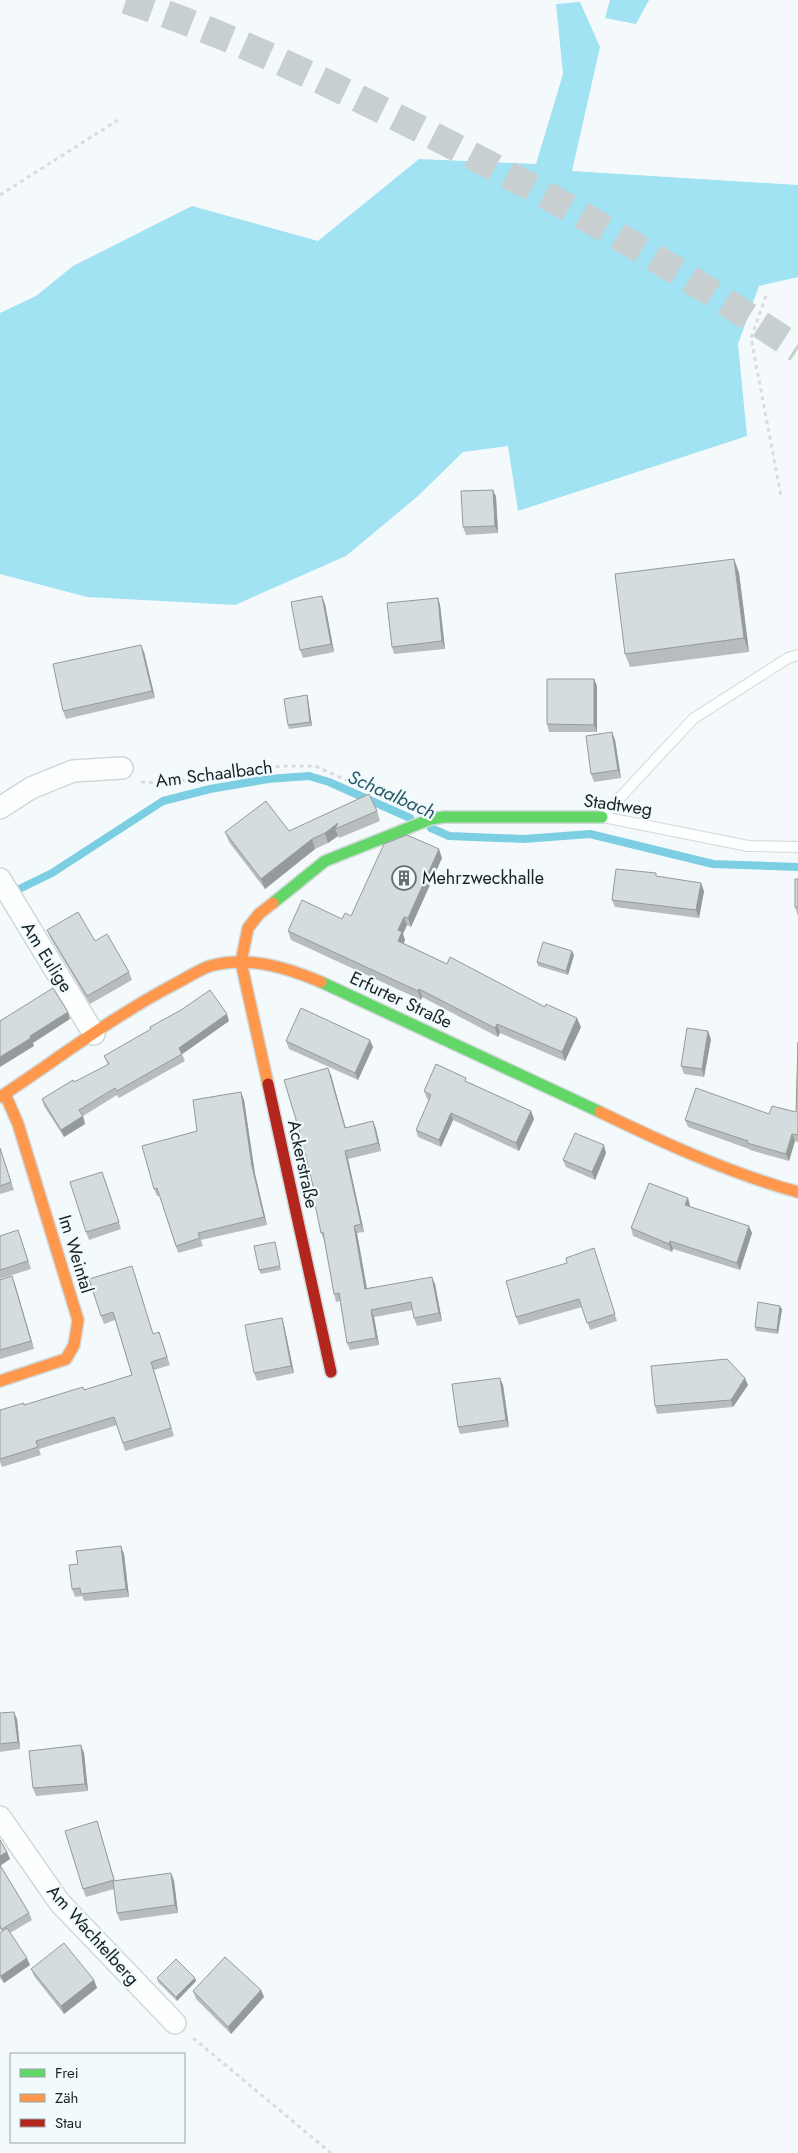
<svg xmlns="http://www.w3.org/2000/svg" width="798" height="2153" viewBox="0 0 798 2153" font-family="Jost,sans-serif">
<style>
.forest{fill:#a1e2f3}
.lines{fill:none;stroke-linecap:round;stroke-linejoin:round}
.stream{stroke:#7ccee3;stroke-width:8}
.primary-tunnel{stroke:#c8cfd0;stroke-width:28;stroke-dasharray:28 14;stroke-linecap:butt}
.lane-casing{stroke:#d0d8d9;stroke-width:12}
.street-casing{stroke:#d0d8d9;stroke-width:24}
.fast-casing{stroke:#d0d8d9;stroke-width:14}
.slow-casing{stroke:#d0d8d9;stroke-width:14}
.jam-casing{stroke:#d0d8d9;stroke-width:14}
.path{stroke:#dadbdc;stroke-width:3;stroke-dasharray:4 4;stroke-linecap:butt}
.lane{stroke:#fdfefe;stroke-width:10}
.street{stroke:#fdfefe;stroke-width:21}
.fast{stroke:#63d668;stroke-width:11}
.slow{stroke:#ff974d;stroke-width:11}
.jam{stroke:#b3261e;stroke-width:11}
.wall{fill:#b7bdbf}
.shaded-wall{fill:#959a9b}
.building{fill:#d5dcde;stroke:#959a9b}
.labels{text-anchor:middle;stroke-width:4.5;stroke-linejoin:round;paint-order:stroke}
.street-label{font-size:18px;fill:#192326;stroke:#f1fbfe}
.poi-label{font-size:18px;fill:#192326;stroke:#f1fbfe;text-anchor:start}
.water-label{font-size:19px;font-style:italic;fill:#2a5a67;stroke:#f1fbfe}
</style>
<rect width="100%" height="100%" fill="#f4fafb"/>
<path class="forest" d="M610,0H649L636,24L605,18Z
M580,2L600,47L572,171L798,185V277L759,286L738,344L747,436L518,511L508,446L463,452L418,496L346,556L235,605L87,597L0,574V313L36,296L73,266L192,206L318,241L419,159L536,164L563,74L556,4Z"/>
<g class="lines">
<path class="stream" d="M431,828L449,836L524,839L590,834L713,864L798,867
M11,893L52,873L163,801L210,789L268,779L309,776L329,782L410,818"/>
<path class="primary-tunnel" d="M126,0C214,29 299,69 382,110C485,161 588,216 686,277C724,300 761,325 798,349"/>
<g class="lane-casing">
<path id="lane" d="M602,817L693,719L788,658L798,655
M603,817L748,846L798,847"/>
</g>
<g class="street-casing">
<path id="street" d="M0,808L31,788L73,771L122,768
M0,879L94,1034
M0,1817L60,1903L175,2023"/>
</g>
<g class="fast-casing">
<path id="fast" d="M273,903L325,861L431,819L444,817H602
M321,982L600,1112"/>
</g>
<g class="slow-casing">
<path id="slow" d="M268,1084L241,962L248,928L259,914L273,903
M0,1097C56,1060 114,1016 173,985C185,979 198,970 210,966C247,955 288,968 321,982
M600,1112C664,1143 729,1173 798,1192
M0,1381L66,1359L74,1345L78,1320L18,1124L5,1094"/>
</g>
<g class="jam-casing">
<path id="jam" d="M268,1084L331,1372"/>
</g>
<path class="path" d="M0,195L118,120
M766,296L751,338L781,496
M141,782L167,783L250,769L284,766H315L364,788L376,786
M193,2038L331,2153"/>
<use href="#lane" class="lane"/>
<use href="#street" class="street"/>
<use href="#fast" class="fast"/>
<use href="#slow" class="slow"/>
<use href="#jam" class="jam"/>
</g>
<path class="wall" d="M493,490L496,497L498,533L466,535L463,527Z
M734,559L739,573L749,652L630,667L625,654Z
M438,598L440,605L445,649L394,654L392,647Z
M325,604L334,652L303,658L300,650Z
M144,652L155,698L66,719L63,711Z
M594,679L597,686V732H549L547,724Z
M307,695L308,699L312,726L289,729L288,725Z
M612,732L615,740L621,778L594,782L591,774Z
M377,811L380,821L339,838L338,836L328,843L315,849L265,889L229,842L225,832L289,831Z
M442,858L411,927L407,925L403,934L405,940L403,943L581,1027L565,1061L500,1033L498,1037L422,997L421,1000L291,940L288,931L342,919L351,916Z
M657,876L704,891L699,918L615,907L612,900Z
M798,879V916L795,907Z
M47,930L95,941L129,972L132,980L90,1004L50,937Z
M574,955L568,975L538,966L537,962Z
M229,1021L182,1054L185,1061L119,1098L117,1095L83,1116L85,1124L64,1137L44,1106L42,1099L108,1065L104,1056Z
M711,1039L704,1077L684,1074L681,1066Z
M286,1041L373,1047L358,1080L289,1049Z
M798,1042V1142L795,1141L789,1161L750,1150L749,1149L688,1127L685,1120L796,1112Z
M331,1075L345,1128L373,1121L376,1129L381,1151L348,1159L364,1232L357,1233L367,1288L435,1284L442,1321L417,1326L414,1318L413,1310L374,1317L379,1345L350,1350L347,1343L340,1301L336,1302L334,1294L324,1240L321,1233L315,1194Z
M468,1082L531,1111L534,1119L519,1151L453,1120L441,1147L418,1137L416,1130L429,1100L427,1099L424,1091Z
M244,1100L255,1174L267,1225L201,1240L203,1246L178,1253L160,1196H157L154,1189L197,1131Z
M0,1148L14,1190L0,1194Z
M606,1153L595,1180L566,1167L563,1160Z
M105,1179L121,1229L89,1240L86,1232Z
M688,1198L690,1206V1207L752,1233L740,1270L673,1249L672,1252L633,1236L631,1228Z
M0,1236L21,1238L31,1269L0,1279Z
M276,1246L281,1270L261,1274L259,1270Z
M594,1248L617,1321L590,1330L582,1307L519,1325L516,1317L567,1263Z
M135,1274L153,1334L159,1332L170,1365L154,1370L174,1436L125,1451L117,1425L39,1449L41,1455L2,1467L0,1462V1410L24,1405L84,1390L132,1375L115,1320L104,1324L101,1316Z
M12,1276L34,1349L0,1359V1280Z
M782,1309L778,1334L756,1331L755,1327Z
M282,1318L284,1325L294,1373L257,1381L254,1373Z
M503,1385L509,1427L460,1434L458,1427Z
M748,1385L733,1407L657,1414L655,1406Z
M124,1554L129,1597L84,1601L82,1596L75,1597L72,1589L78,1564Z
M0,1713L17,1719L20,1749L0,1752Z
M84,1753L88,1791L36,1796L33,1788Z
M97,1821L115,1881L171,1873L174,1881L178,1913L120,1921L117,1913L114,1889L86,1897L83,1889Z
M0,1840L7,1852L10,1859L0,1865L29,1913L32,1920L10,1933L30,1965L4,1983L0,1978V1933L2,1932L0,1929Z
M31,1969L94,1980L97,1988L64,2014L34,1976Z
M157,1978L196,1981L177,2001L158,1982Z
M261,1990L264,1997L231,2034L196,1999L193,1991Z"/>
<path class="shaded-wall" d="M493,490L496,497L498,533L495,526Z
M734,559L739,573L749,652L744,638Z
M322,596L325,604L334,652L331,644Z
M438,598L440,605L445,649L442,641Z
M141,645L144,652L155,698L152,691Z
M594,679L597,686V732L594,725Z
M307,695L308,699L312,726L310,722Z
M612,732L615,740L621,778L618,770Z
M338,823L335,829L338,836L328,843L325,833Z
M312,839L315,849L265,889L261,879Z
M439,849L442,858L411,927L408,918Z
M701,883L704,891L699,918L696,910Z
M404,917L407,925L403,934L405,940L401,949L398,941V930Z
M572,951L574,955L568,975L566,971Z
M419,989L422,997L421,1000L418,991Z
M68,1012L70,1019L33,1043L34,1046L0,1067V1057L30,1036Z
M227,1014L229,1021L181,1055L179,1048Z
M577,1018L581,1027L565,1061L562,1052Z
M497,1024L500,1033L498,1037L495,1028Z
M708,1031L711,1039L704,1077L702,1069Z
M370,1040L373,1047L358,1080L355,1073Z
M328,1068L331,1075L348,1136L345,1128Z
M241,1092L244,1100L255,1174L267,1225L264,1217L252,1166Z
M531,1111L534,1119L519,1151L516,1143Z
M451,1113L453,1120L441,1147L439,1140Z
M83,1116L85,1124L64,1137L61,1130Z
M373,1121L376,1129L381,1151L378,1143Z
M792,1134L795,1141L789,1161L786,1154Z
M604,1145L606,1153L595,1180L592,1172Z
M345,1151L348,1159L364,1232L361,1224Z
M688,1198L690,1206L687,1213L685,1205Z
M354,1226L357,1233L368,1296L365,1289Z
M749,1226L752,1233L740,1270L737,1263Z
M670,1241L673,1249L672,1252L669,1244Z
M12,1276L15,1284L34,1349L31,1341Z
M432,1277L435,1284L442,1321L439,1313Z
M780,1306L782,1309L778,1334L777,1330Z
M371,1310L374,1317L379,1345L376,1338Z
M282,1318L284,1325L294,1373L291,1366Z
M500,1378L503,1385L509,1427L506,1420Z
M745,1378L748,1385L733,1407L731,1400Z
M121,1546L124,1554L129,1597L126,1589Z
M14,1712L17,1719L20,1749L18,1742Z
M81,1745L84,1753L88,1791L85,1784Z
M7,1852L10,1859L0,1866V1856Z
M171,1873L174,1881L178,1913L175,1905Z
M27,1958L30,1965L4,1983L1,1976Z
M195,1978L196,1981L177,2001L176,1997Z
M94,1980L97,1988L64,2014L61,2006Z
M261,1990L264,1997L231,2034L228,2027Z"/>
<path class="building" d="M493,490L495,526L463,527L461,491Z
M734,559L744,638L625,654L615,574Z
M322,596L331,644L300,650L291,602Z
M438,598L442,641L392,647L387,603Z
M141,645L152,691L63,711L53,664Z
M547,679H594V725L547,724Z
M307,695L310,722L288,725L284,699Z
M612,732L618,770L591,774L586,736Z
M369,794L377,811L335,829L338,823L325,833L312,839L261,879L225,832L266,801L289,831Z
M407,835L439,849L408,918L404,917L398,930L402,932L398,941L447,964L450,957L545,1007L546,1004L577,1018L562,1052L497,1024L495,1028L419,989L418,991L288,931L302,900L342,919L345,913L351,916L384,844Z
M616,869L656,873V876L701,883L696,910L612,900Z
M795,879H798V907H795Z
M78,912L95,941L107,934L129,972L87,996L47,930Z
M543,942L572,951L566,971L537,962Z
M53,988L68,1012L30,1036L31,1038L0,1057V1021Z
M210,990L227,1014L179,1048L182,1054L117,1091L115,1088L79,1110L83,1116L61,1130L42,1099L73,1080L74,1082L109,1064L104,1056L151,1029L150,1027L181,1010Z
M301,1008L370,1040L355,1073L286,1041Z
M687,1028L708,1031L702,1069L681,1066Z
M798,1042V1135L792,1134L786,1154L747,1143L748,1141L685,1120L696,1088L769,1114L772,1106L796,1112Z
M436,1064L466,1078L465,1081L531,1111L516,1143L451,1113L439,1140L416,1130L431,1095L424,1091Z
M328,1068L345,1128L373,1121L378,1143L345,1151L361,1224L354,1226L365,1289L432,1277L439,1313L414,1318L411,1302L371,1310L376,1338L347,1343L339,1293L334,1294L323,1232L321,1233L313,1195L315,1194L300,1133L284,1080Z
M241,1092L252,1166L264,1217L198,1233L200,1238L176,1246L157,1188L154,1189L142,1146L197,1131L193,1100Z
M575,1133L604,1145L592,1172L563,1160Z
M0,1148L11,1182L0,1186Z
M102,1172L119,1222L86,1232L70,1182Z
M649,1183L688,1198L685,1205L749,1226L737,1263L670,1241L669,1244L631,1228Z
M18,1230L28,1261L0,1270V1236Z
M275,1242L280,1266L259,1270L254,1246Z
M594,1248L615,1314L587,1323L579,1299L516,1317L506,1281L567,1263L566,1258Z
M132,1266L153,1334L159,1332L167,1357L151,1362L171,1428L123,1443L114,1417L36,1441L38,1447L0,1459V1410L24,1403V1405L83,1387L84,1390L132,1375L113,1312L101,1316L89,1279Z
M12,1276L31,1341L0,1350V1280Z
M758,1302L780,1306L777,1330L755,1327Z
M282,1318L291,1366L254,1373L245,1325Z
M727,1359L745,1378L731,1400L655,1406L651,1366Z
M500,1378L506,1420L458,1427L452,1384Z
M121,1546L126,1589L81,1594L80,1588L72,1589L69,1565L78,1564L76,1551Z
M14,1712L18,1742L0,1744V1713Z
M81,1745L85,1784L33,1788L29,1751Z
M97,1821L114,1880L83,1889L65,1831Z
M0,1840L7,1852L0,1856Z
M0,1865L29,1913L2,1929L0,1926Z
M171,1873L175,1905L117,1913L113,1881Z
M7,1928L27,1958L1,1976L0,1974V1933Z
M64,1943L94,1980L61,2006L31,1969Z
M225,1957L261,1990L228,2027L193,1991Z
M176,1959L195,1978L176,1997L157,1978Z"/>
<defs>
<g id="building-ring" transform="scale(1.25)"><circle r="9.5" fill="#f1fbfe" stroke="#666e71" stroke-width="1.5"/><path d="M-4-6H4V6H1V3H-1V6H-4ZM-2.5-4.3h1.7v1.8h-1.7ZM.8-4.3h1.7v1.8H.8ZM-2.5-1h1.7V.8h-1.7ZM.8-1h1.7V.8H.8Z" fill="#666e71"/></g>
</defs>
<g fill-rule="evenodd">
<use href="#building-ring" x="404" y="878"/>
</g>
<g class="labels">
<g class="street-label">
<text transform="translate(214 774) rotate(-7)" y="6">Am Schaalbach</text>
<text transform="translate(618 805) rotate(8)" y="6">Stadtweg</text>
<text transform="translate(47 957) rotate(58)" y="6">Am Eulige</text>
<text transform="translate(401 1000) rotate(25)" y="6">Erfurter Straße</text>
<text transform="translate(303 1164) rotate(78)" y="6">Ackerstraße</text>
<text transform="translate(76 1254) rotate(73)" y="6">Im Weintal</text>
<text transform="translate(93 1935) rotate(48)" y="6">Am Wachtelberg</text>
</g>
<g class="poi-label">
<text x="422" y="884">Mehrzweckhalle</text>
</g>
<g class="water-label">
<text transform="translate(392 794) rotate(24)" y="7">Schaalbach</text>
</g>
</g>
<rect x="10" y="2053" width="175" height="90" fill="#f1fbfe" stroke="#9ba5a8"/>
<rect x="20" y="2069" width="25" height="8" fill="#63d668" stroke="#9ba5a8"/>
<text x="55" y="2078" font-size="15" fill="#192326">Frei</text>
<rect x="20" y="2094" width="25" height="8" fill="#ff974d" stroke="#9ba5a8"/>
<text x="55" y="2103" font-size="15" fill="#192326">Zäh</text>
<rect x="20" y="2119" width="25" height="8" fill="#b3261e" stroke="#9ba5a8"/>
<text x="55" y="2128" font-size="15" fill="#192326">Stau</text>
</svg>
